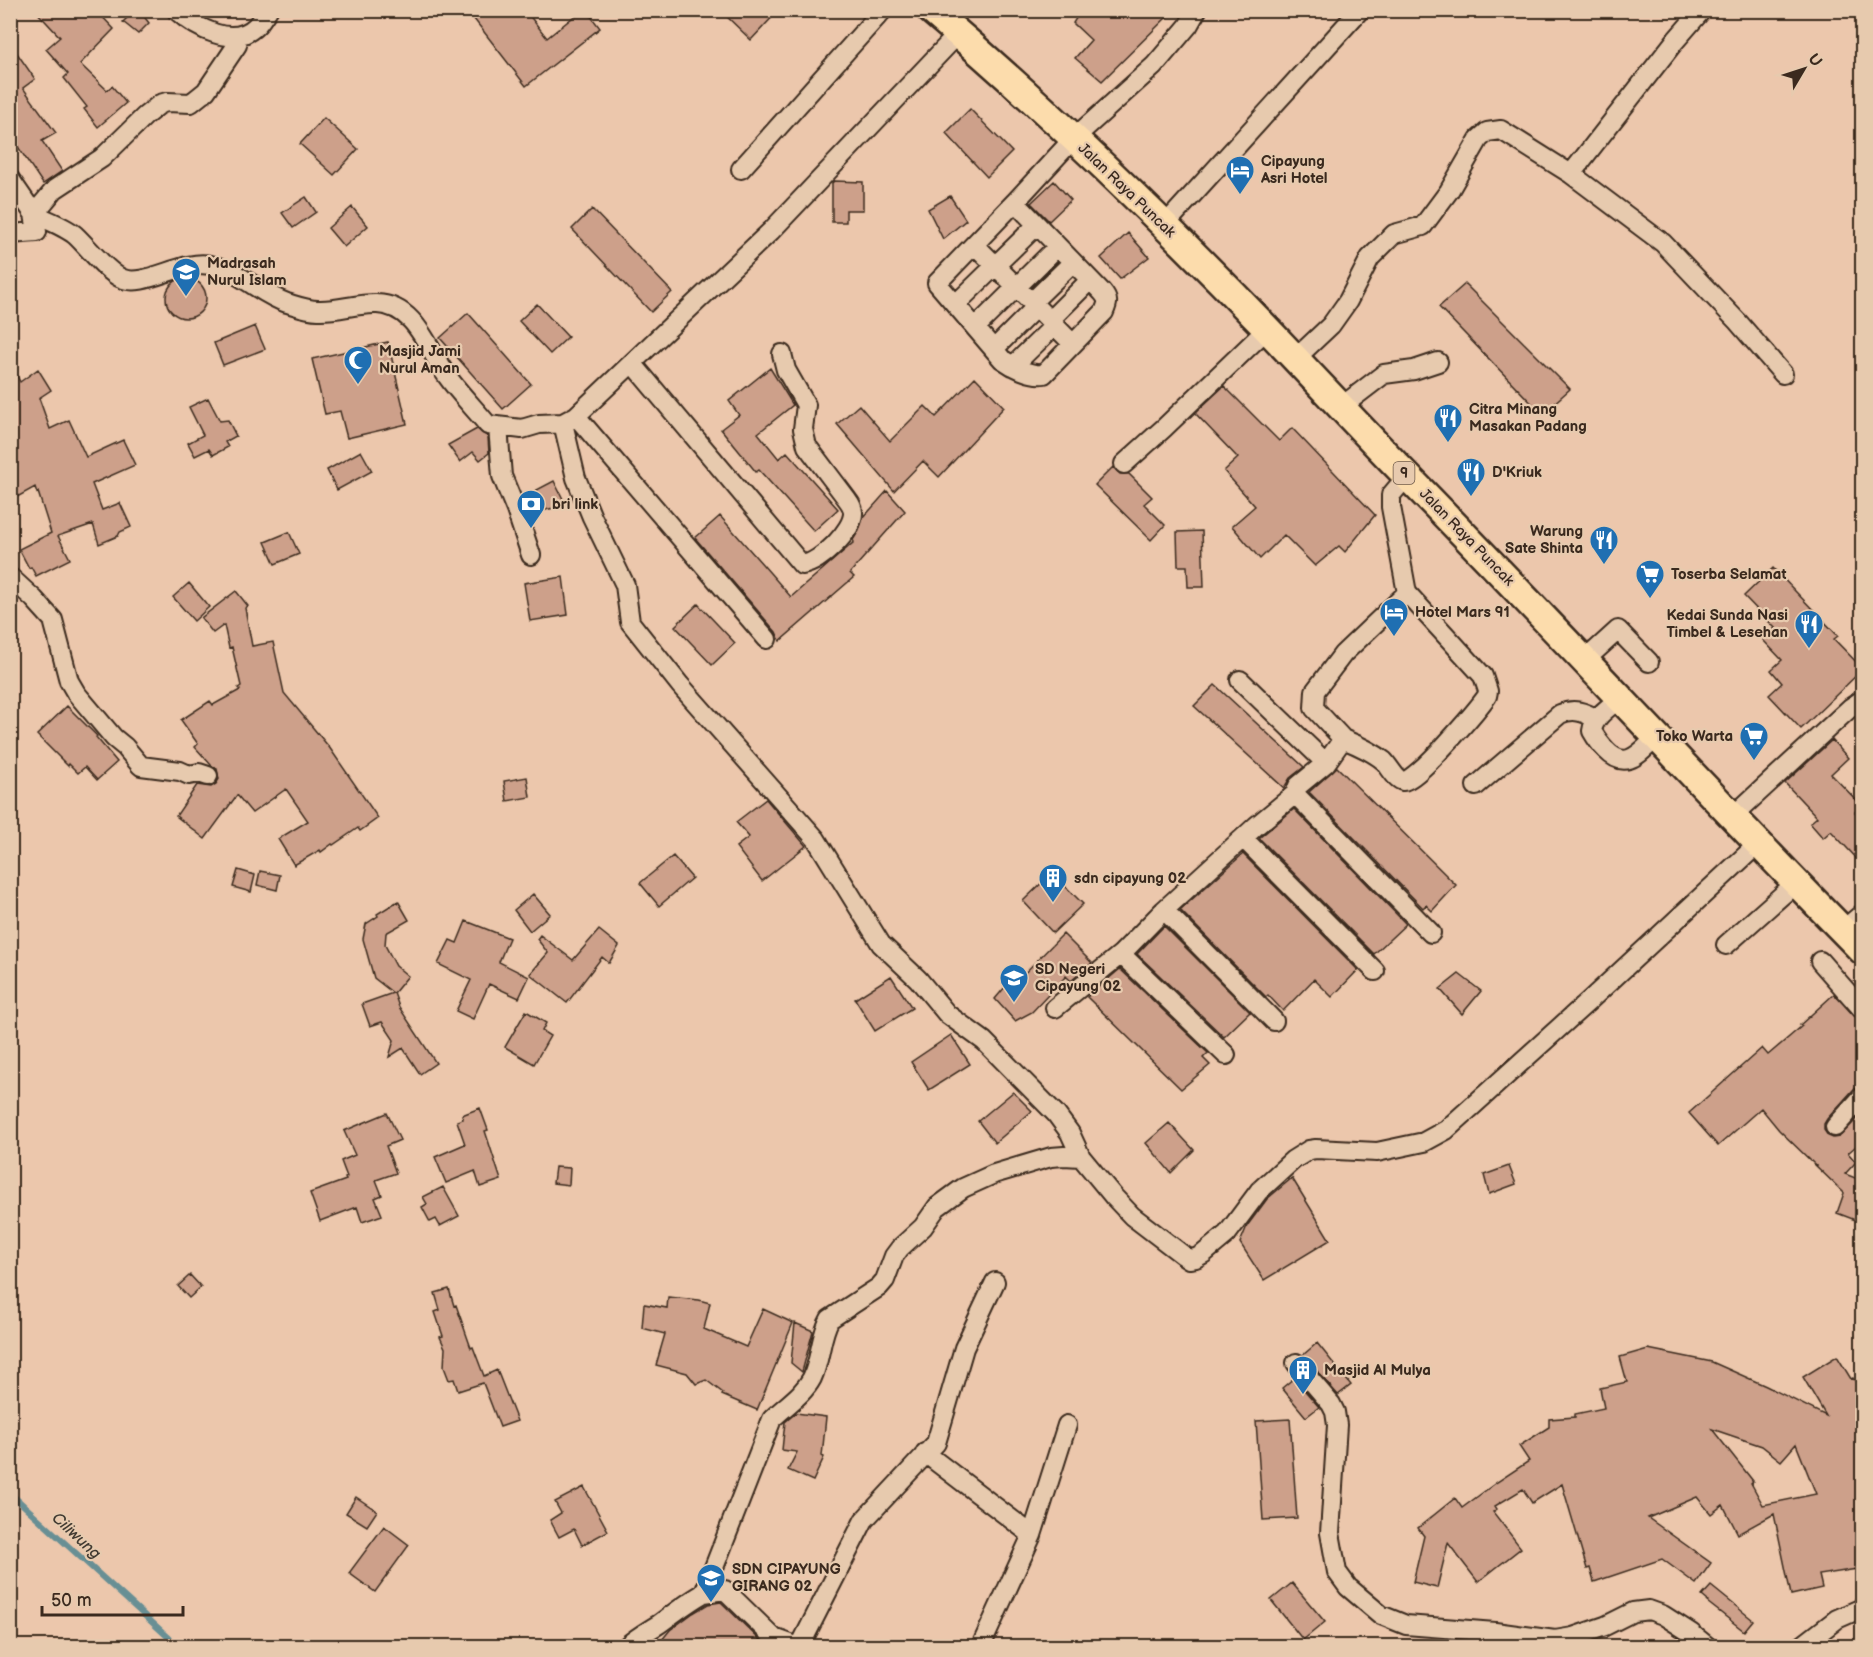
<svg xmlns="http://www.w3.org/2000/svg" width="1873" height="1657" viewBox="0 0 1873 1657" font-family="'Balsamiq Sans',sans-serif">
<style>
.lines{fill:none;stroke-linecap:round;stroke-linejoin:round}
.stream{stroke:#678f94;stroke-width:6}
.building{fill:#cda08a;stroke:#3b2a1e;stroke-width:1.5;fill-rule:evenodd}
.minor-casing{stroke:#3b2a1e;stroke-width:22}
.highway-casing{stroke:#3b2a1e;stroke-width:32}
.minor{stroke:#e7caae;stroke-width:18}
.highway{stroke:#fcdcac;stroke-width:27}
.labels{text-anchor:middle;stroke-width:4.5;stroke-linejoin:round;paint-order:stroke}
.shield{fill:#e7caae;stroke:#6f5a49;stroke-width:1.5}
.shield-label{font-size:14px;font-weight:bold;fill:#3b2a1e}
.poi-label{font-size:15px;font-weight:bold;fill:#3b2a1e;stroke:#e7caae;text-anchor:start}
.street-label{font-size:15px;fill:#3b2a1e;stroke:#e7caae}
.water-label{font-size:16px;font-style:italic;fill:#423b32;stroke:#e7caae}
</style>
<rect width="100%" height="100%" fill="#ecc7ac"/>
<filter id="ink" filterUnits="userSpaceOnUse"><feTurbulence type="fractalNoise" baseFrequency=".0167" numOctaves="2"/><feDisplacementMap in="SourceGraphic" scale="12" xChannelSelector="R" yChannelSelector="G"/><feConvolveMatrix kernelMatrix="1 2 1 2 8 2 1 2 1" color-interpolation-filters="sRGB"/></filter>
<g filter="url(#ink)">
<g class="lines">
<path class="stream" d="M10,1493L178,1646"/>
</g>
<path class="building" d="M35,10H96L114,29L80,64L107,90L112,86L126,103L98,127L84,109L87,107L64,78L68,74L46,49L60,37Z
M135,10H139L149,23L138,34L123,22Z
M467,10H525L547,38L582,10H586L600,28L526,86Z
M720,10H779L751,40Z
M1081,10H1174L1102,81L1075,58L1091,40L1073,23Z
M10,43L35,79L23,88L56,133L42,141L62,171L43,184L10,135Z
M970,109L1012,152L987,177L946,133Z
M324,118L358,149L334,175L300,144Z
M834,181L863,182V210H846V222H832V183Z
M1054,181L1071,200L1049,221L1031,203Z
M950,196L966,220L943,239L928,209Z
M306,197L316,212L293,228L282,213Z
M352,207L368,226L344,247L328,228Z
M592,209L672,292L651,312L572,229Z
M1128,233L1149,257L1120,279L1101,258Z
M166 298a20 20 0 1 1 40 0a20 20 0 1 1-40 0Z
M1465,284L1570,389L1542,414L1439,307Z
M537,304L568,337L550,354L519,321Z
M468,313L531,384L503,409L440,338Z
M255,326L265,349L223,365L214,343Z
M388,342L407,424L347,438L340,411L325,414L312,359Z
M10,362L20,382L38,369L51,390L39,398L50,429L69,420L86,457L123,440L135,465L92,484L102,510L120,503L131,527L120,532L118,536L99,544L93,524L58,536L70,559L36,576L31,567L29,568L19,549L51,533L38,492L37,493L35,487L10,501Z
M770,368L793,405L758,433L779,459L787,452L838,509L814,531L759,470L756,472L721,429L739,415L729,401Z
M975,377L1004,407L939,477L923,461L894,491L837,424L859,405L890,441L925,406L936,417Z
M1224,386L1279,441L1292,428L1375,515L1345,552L1339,546L1315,566L1284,535L1260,559L1232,526L1255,506L1224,471L1238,458L1195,413Z
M208,398L220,421L228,420L236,436L225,442L228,447L213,455L209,449L195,456L188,443L203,435L189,407Z
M477,429L488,437L489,453L480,460L473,452L460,462L448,445Z
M361,451L372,471L337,490L327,470Z
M1113,467L1120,474H1129L1152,497L1144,504L1165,525L1151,540L1095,485Z
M554,481L566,505L541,511L533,492Z
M887,491L905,511L850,573L854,577L780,641L776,632L695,538L720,516L791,597L854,542L853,540L858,532L863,518Z
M1202,531L1204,587H1188L1187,566H1178L1177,532Z
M289,532L299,554L275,564L265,542Z
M1773,568L1838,636L1834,639L1863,669L1801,729L1769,695L1782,683L1771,670L1782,660L1763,640L1775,628L1744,596Z
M563,577L568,615L530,621L524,583Z
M189,583L209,607L194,621L173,597Z
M236,591L248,606L245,608L252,646L273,642L284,693L329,747L378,818L360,831L358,828L333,845L332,844L321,852L320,850L294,865L278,839L308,821L286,789L252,813L237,795L205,839L176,816L197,785L211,787L216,784L219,779L217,769L211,765L195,747L198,744L181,720L210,701L213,705L240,690L238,688L241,686L232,647L229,648L224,625L213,633L201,618Z
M698,604L735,643L712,665L675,626Z
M1215,685L1304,767L1290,778L1284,788L1194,706Z
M67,706L97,736L96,737L117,762L97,780L85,767L78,773L69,764L68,766L37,735Z
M1832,740L1848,758L1831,774L1862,806L1855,812L1863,820V865L1831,831L1823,838L1810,823L1817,817L1785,783Z
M1337,767L1456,885L1432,911L1426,905L1423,908L1309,792Z
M527,777L530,797L507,801L504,781Z
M766,799L806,846L762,881L736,847L749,837L736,822Z
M1294,809L1406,924L1374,954L1259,838Z
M1243,854L1358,970L1332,997L1314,979L1283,1011L1268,995L1266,997L1180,910Z
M673,856L692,878L659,906L640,883Z
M238,870L255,875L251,892L233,887Z
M260,871L280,875L277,890L257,885Z
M1052,873L1083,904L1053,933L1023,901Z
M533,894L550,914L530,931L514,910Z
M398,901L409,920L386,933L385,945L396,966L408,976L394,993L399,1007L436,1063L420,1074L403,1048L389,1057L394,1040L382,1022L370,1026L362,1004L393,993L374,978L363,939L366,924L378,916L377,914Z
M466,921L509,938L499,962L529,977L519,998L489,984L473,1019L456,1011L471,980L438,964L450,940L457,943Z
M1164,926L1250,1012L1224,1037L1137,954Z
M599,930L619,946L609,963L602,957L567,1003L530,974L548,953L537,939L540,935L573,960Z
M1063,934L1092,963L1071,981L1066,976L1032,1012L1015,1021L995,999L1005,987L1008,990Z
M1120,969L1208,1053L1203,1058L1210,1065L1181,1089L1087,997Z
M1459,974L1481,991L1462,1014L1440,989Z
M891,976L912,1008L875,1031L855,999Z
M1834,994L1854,1016L1863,1020V1086L1854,1089L1827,1119L1824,1124V1130L1828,1136L1833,1138L1839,1137L1863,1113V1140L1848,1153L1856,1162L1845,1174L1863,1181V1223L1837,1213L1844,1193L1779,1130L1761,1108L1718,1146L1689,1113L1762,1048L1768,1055L1802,1026L1800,1025Z
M526,1011L546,1023L542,1031L550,1036L534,1064L505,1047Z
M951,1035L970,1064L929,1090L911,1062Z
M1013,1092L1032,1111L995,1143L978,1121Z
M480,1108L488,1130L485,1131L501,1180L480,1187L475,1171L446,1183L435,1157L465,1144L457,1121L463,1119L462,1115Z
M387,1113L400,1140L386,1146L396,1173L376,1180L382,1195L375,1198L382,1215L362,1222L357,1207L320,1221L310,1193L346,1180L345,1178L347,1177L341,1161L355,1155L344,1131Z
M1169,1123L1194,1150L1171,1173L1146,1143Z
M1509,1166L1516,1184L1489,1194L1484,1175Z
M555,1167L570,1168L569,1185L553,1183Z
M1292,1178L1330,1240L1264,1280L1240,1243L1247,1226L1267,1199Z
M443,1187L459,1216L440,1226L436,1219L430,1222L422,1207L427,1204L423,1197Z
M190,1275L201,1287L189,1298L178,1286Z
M449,1289L454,1306L456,1305L471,1348L473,1347L484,1376L497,1370L517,1421L500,1427L483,1383L458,1391L454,1379L449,1380L444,1367L445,1348L440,1337L443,1336L435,1312L440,1310L435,1293Z
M668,1297L699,1300L710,1303L704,1329L746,1347L763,1309L793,1323L757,1410L722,1395L723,1393L706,1380L696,1384L687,1373L656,1365L665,1334L642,1328L644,1304L667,1308Z
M795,1323L813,1331L802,1372L791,1363Z
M1317,1343L1351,1385L1338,1395L1303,1355Z
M1648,1349L1712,1362L1766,1386L1826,1416L1803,1377L1837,1356L1851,1379L1853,1378L1863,1391V1568L1819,1575L1822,1588L1791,1595L1774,1514L1738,1534L1723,1505L1711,1514L1697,1497L1648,1518L1711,1563L1696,1584L1662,1559L1594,1582L1590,1568L1587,1569L1562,1484L1532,1503L1523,1489L1495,1506L1497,1509L1493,1512L1521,1548L1478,1582L1448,1543L1437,1588L1413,1582L1424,1536L1418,1528L1455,1498L1462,1508L1497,1482L1529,1461L1519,1446L1549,1427V1419L1575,1417V1414L1604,1408L1600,1388L1627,1382L1620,1357ZM1712,1429L1762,1446L1781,1461L1796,1444L1816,1494L1763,1505L1751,1483L1753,1481Z
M1294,1378L1319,1407L1306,1417L1282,1388Z
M796,1413L826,1417L822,1456L824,1457L813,1481L788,1470L797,1452L782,1450L785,1422Z
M1290,1419L1297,1518L1263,1520L1256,1421Z
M584,1487L608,1531L582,1545L574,1529L559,1537L550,1520L561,1513L555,1502Z
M356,1497L377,1511L367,1526L346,1513Z
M384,1526L409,1545L375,1592L349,1573Z
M1292,1583L1325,1622L1303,1640L1271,1600Z
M1711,1586L1753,1620L1744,1631L1707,1602L1708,1601L1702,1596Z
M721,1602L767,1647H656L670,1630L693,1613L708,1604Z"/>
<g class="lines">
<g class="minor-casing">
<path id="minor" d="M176,10C196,28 233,49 256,26C261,21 264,15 268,10
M741,169L883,10
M1571,174L1675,41L1702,10
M10,179L34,214L55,189L102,158L145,116L160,104L167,102L191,103L206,91L237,45L238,36
M1015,202L1102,292C1109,300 1108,303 1104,312L1044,374C1031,376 1013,367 1002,359L937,283Z
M1015,202L1073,139L1154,66L1188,26L1197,10
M1164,226L1360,10
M10,234L37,232L34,214C47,220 64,226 75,235C88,247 106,271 121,278C143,289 183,259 210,265C239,270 260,294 287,303C297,306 308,310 318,310C338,311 358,303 377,304C416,305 428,350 447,376C459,393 475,409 488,425L522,429L539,424L563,423L576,416L771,231L958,34
M975,245L1073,344
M1032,302L1072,263
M956,304L1037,225
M1049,321L1090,280
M976,327L1057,247
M994,349L1036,307
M1295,359L1331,325L1348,301L1370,258L1394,234L1423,226L1449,191L1479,139L1487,132L1501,130L1571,174L1663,243L1738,322L1783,374
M632,363L802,565C820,563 854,530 853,512C853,507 850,503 847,499L807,446L803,429L806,405L786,370L782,354
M1013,366L1054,326
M1341,407L1384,374L1414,370L1438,362
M576,416L767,639
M563,423L576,478L592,517L625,585L630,622L680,685L816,839L881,944L918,979L947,1014L984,1041L1056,1114L1070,1133L1081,1157
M498,427L502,476L516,510L531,555
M1124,464L1164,428L1267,329
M10,577L34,599L53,620L69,681L76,693L114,738L125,747L141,766L180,771L189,775L199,773L208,776
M1585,660L1618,630L1649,662
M1240,680L1326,763
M1620,698C1610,707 1594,716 1592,731C1596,738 1600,744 1606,750C1627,772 1640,752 1657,737
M1343,739C1358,745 1372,751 1384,761C1389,766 1396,780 1403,781C1415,783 1477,710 1487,696L1488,691L1483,676L1407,593
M1476,786L1560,714C1574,708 1584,712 1597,719
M1295,794L1431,933
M1733,816L1850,708L1862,700
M1243,838L1375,971
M1164,910L1274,1021
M1843,930L1862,914
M1726,945L1797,882
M1121,954L1226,1055
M1820,961L1862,1009
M1055,1008L1121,954L1164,910L1256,826L1295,794L1298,786L1326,763L1343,739L1314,708L1315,691L1343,654L1407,593L1391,507V495L1407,476
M1835,1127L1862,1097
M1296,1363L1331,1404L1335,1412L1337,1425L1330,1533L1337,1572L1348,1587L1381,1615L1406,1625L1495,1632L1555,1640L1573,1637L1605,1626L1633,1612L1649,1610L1663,1615L1691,1633L1707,1646
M925,1453L1032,1535
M704,1593L725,1590L774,1638L796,1646
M627,1646C637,1637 648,1631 659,1624C674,1613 688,1602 704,1593L772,1419C785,1406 803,1395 812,1378C821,1359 820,1336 830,1319L879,1287L885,1280L894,1256L900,1248L923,1227L937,1207L963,1188L994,1174L1051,1157L1064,1156L1081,1157L1114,1197L1132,1216L1183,1255L1189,1259L1196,1258L1203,1254L1227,1234L1259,1191L1293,1160L1309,1150L1316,1149L1377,1152L1424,1142L1446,1130L1591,999L1758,844
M800,1646L864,1520L936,1443L964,1348L995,1282
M981,1646L1032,1535L1067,1425
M1802,1646L1837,1619L1862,1608"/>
</g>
<g class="highway-casing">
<path id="highway" d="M931,10C1048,110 1162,220 1269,331C1315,379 1360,428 1406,475C1560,632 1708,794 1862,950"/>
</g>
<use href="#minor" class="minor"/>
<use href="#highway" class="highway"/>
</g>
</g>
<defs>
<g id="hotel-pin" transform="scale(1.5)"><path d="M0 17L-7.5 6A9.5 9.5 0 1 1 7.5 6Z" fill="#1f6fb2" stroke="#e7caae"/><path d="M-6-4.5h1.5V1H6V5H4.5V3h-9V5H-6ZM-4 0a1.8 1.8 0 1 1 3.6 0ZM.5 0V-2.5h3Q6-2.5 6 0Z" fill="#fff"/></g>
<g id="school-pin" transform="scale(1.5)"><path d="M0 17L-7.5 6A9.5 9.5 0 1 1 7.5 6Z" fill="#1f6fb2" stroke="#e7caae"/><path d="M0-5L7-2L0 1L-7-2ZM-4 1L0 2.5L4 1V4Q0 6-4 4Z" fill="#fff"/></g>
<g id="mosque-pin" transform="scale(1.5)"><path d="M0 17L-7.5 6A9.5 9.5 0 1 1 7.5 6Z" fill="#1f6fb2" stroke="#e7caae"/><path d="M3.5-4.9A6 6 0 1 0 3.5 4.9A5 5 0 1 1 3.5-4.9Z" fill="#fff"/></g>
<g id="restaurant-pin" transform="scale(1.5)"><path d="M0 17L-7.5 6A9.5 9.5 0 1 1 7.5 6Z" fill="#1f6fb2" stroke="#e7caae"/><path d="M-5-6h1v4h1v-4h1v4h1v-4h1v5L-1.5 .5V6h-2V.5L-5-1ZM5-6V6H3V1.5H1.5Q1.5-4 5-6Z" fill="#fff"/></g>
<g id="bank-pin" transform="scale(1.5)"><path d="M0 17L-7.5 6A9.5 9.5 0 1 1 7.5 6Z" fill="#1f6fb2" stroke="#e7caae"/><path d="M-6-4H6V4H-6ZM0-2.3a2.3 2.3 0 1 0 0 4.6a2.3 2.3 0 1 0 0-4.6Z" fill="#fff"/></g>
<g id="supermarket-pin" transform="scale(1.5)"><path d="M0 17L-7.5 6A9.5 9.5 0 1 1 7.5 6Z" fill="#1f6fb2" stroke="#e7caae"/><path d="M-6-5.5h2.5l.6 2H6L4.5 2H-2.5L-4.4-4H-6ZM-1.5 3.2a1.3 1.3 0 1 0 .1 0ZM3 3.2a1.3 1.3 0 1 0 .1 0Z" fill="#fff"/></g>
<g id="building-pin" transform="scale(1.5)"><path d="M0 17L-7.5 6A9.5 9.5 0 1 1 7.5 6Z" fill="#1f6fb2" stroke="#e7caae"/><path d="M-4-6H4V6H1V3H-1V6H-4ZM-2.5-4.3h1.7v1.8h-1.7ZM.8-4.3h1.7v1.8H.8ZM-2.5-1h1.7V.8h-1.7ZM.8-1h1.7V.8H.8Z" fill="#fff"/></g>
</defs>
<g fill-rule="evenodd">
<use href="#hotel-pin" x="1240" y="170"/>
<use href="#school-pin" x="186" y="272"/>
<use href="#mosque-pin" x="358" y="360"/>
<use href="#restaurant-pin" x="1448" y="418"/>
<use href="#restaurant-pin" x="1471" y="472"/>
<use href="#bank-pin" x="531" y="504"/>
<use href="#restaurant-pin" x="1604" y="540"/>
<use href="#supermarket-pin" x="1650" y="574"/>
<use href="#hotel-pin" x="1394" y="612"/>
<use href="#restaurant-pin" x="1809" y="624"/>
<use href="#supermarket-pin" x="1754" y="736"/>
<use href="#building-pin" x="1053" y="878"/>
<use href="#school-pin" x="1014" y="978"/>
<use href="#building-pin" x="1303" y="1370"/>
<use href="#school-pin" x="711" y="1578"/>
</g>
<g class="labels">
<rect class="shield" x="1393.5" y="462" width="21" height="22" rx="4.5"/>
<g class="shield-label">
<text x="1404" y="478">9</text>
</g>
<g class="poi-label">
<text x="1261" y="166">Cipayung<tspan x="1261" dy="17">Asri Hotel</tspan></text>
<text x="207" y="268">Madrasah<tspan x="207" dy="17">Nurul Islam</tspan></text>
<text x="379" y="356">Masjid Jami<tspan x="379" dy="17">Nurul Aman</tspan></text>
<text x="1469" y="414">Citra Minang<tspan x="1469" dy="17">Masakan Padang</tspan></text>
<text x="1492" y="477">D'Kriuk</text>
<text x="552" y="509">bri link</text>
<text x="1583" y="536" text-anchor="end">Warung<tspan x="1583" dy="17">Sate Shinta</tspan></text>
<text x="1671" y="579">Toserba Selamat</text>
<text x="1415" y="617">Hotel Mars 91</text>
<text x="1788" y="620" text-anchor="end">Kedai Sunda Nasi<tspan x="1788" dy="17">Timbel &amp; Lesehan</tspan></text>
<text x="1733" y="741" text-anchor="end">Toko Warta</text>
<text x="1074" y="883">sdn cipayung 02</text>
<text x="1035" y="974">SD Negeri<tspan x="1035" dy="17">Cipayung 02</tspan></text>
<text x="1324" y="1375">Masjid Al Mulya</text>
<text x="732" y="1574">SDN CIPAYUNG<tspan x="732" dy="17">GIRANG 02</tspan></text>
</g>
<g class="street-label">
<text transform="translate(1127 190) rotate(44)" y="5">Jalan Raya Puncak</text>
<text transform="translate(1467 537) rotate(46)" y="5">Jalan Raya Puncak</text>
</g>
<g class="water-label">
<text transform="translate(77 1535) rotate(43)" y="6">Ciliwung</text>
</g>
</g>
<rect width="1873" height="1657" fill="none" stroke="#e7caae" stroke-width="36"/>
<rect x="18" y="18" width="1837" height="1621" fill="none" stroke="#3b2a1e" stroke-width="2" filter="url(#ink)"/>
<g transform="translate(1804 69) rotate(51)" stroke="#e7caae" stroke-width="4.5" paint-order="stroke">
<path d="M0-4.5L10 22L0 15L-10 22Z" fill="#3b2a1e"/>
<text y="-9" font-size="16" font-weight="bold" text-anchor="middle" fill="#3b2a1e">U</text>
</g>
<path d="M42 1606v9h141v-9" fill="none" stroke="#3b2a1e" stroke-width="3"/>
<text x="51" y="1606" font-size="18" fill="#3b2a1e" stroke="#e7caae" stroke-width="4.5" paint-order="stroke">50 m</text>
</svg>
